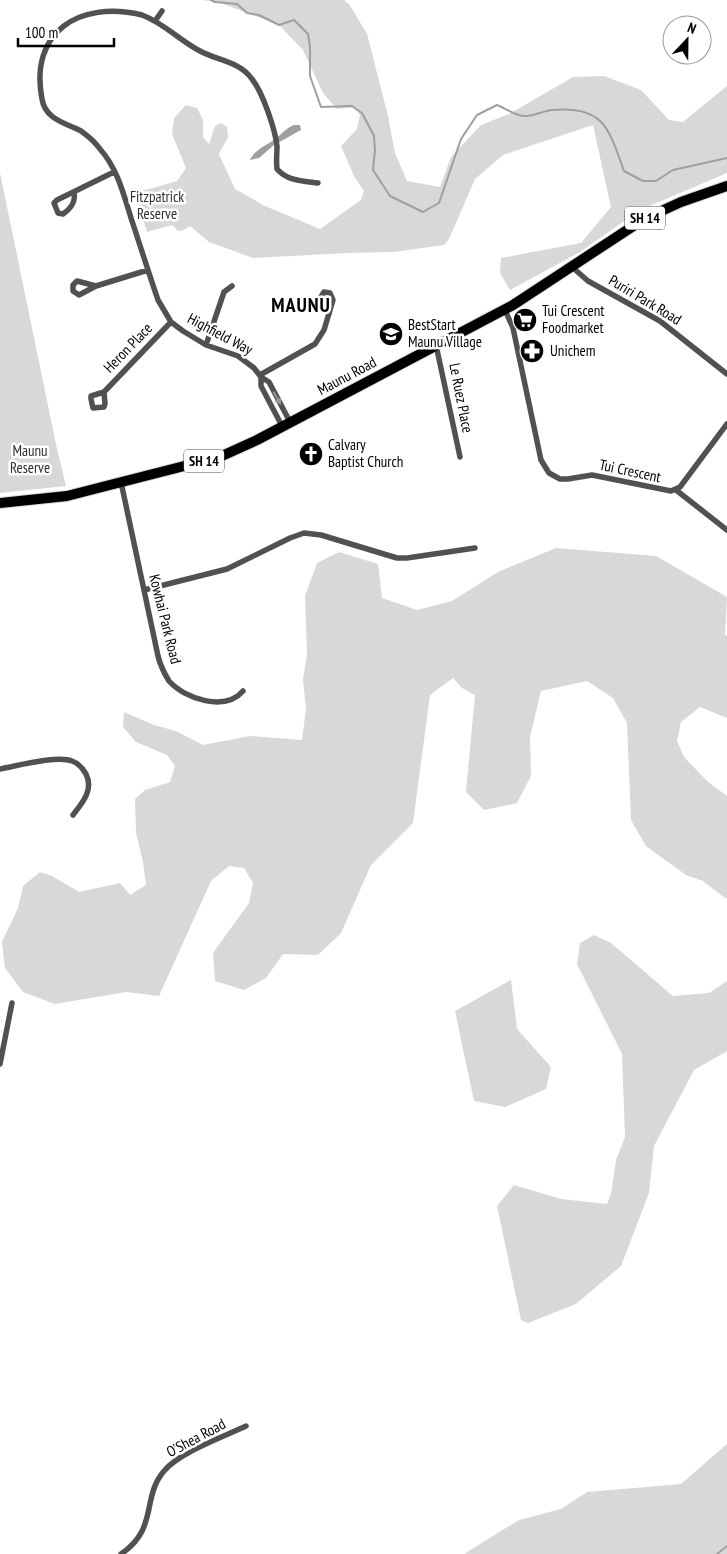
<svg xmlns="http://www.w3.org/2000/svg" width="727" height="1554" viewBox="0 0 727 1554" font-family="'PT Sans Narrow',sans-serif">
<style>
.green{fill:#d8d8d8}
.water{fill:#9f9f9f}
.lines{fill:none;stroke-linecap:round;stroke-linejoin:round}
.stream{stroke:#9f9f9f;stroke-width:2}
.primary-casing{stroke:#dbdbdb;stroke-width:12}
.minor{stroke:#515151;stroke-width:5.5}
.primary{stroke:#000;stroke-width:10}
.oneway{fill:#979797}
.labels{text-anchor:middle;stroke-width:5;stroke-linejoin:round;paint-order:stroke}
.shield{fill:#fff;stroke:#4c4c4c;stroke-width:1}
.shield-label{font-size:14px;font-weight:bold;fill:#000}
.park-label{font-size:15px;fill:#2f2f2f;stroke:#fff}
.street-label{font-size:15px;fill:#000;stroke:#fff}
.poi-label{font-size:15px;fill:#000;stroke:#fff;text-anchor:start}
.district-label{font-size:20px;font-weight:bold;letter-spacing:1px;fill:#000;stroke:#fff}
</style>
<rect width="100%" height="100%" fill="#fff"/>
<path class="green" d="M201,0H344L349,4L367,34L388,116L395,153L407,181L440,187L451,157L481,125L511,113L573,77L604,76L641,90L669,120L683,122L727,86V173L640,210L580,252L510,290L500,273L501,258L581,243L611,207L593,125L503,155L475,179L449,239L444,245L394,252L347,253L253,258L209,242L190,226L184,230L178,231L172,225L147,232L135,193L177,181L186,168L172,134L174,118L186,105L197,108L203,120V137L209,144L215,126L221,123L227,127L228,137L219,154L235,189L265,206L320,229L361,200L364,191L354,176L341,146L357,129L360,115L353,107L337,109L323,93L303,50L279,25L218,2Z
M0,173L57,449L66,486L0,493Z
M556,548L656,556L727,597L725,635L727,636V718L700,707L681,722L677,741L684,757L708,782L727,796V898H725L703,881L686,875L646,846L631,820L627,723L613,698L587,681L541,691L530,737L531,776L517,803L484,810L466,792L475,695L462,688L453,678L430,695L413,823L371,865L341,933L318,955L283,954L266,978L244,990L215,981L213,953L249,903L253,883L244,868L229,866L211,881L159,996L126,992L55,1004L23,992L5,968L2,942L18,908L23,886L40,872L52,876L79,892L120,883L130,895L146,885L143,862L136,833L135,799L145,790L170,782L175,766L167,755L136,742L123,727L124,712L154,725L176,731L203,745L250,736L302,740L306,709L303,680L307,654L305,596L317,563L339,552L378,564L382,598L417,610L452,601L498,572Z
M594,935L611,943L673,996L709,993L727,981V1051L694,1070L654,1146L649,1193L621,1266L576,1304L528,1323L521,1320L497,1206L514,1185L561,1199L607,1204L611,1194L616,1160L625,1137L622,1054L577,964L580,943Z
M511,980L517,1029L551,1067L546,1089L505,1107L474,1101L455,1011Z
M727,1444V1554H464L519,1520L561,1509L587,1492L681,1484Z"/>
<path class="water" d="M294,125H300L301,130L274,145L259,158L250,160C255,149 266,146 275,139C282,134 286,128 294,125Z"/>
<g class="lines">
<path class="stream" d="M211,0L215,2L237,4L247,13L259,15L279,25L294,20L308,34L310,46V76L321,107L352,106L362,113L374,136L375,150L373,170L390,196L423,212L439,203L461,139L477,115L497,105C505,108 517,117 526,116C534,116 543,111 552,110C604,105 609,129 624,171L643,181H656L673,170L727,158
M717,1554L727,1546"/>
<g class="primary-casing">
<path id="primary" d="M0,503L67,496L102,487L200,462L224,455L257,440L513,305L644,219L681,202L727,186"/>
</g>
<path class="minor" d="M155,21L162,11
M74,193C76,203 70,209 63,214L58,213L54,203L57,200L114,172
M572,267L588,281L660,321L727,374
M96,286L79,295L73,291V285L77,281L96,286L148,270
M505,310L513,328L541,460L549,473L560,479H568L592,475L671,491L680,487L727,424
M206,345L224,292L232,286
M436,345L460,457
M260,375L315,344L324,330L333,300L330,293L324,292L319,300L329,314
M261,377V386L282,426
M104,392L105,404L104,407L93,408L91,399V396L104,392L171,322
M290,422L269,382L261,377L254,368L238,356L206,345L183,331L171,322L158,300C149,274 141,248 132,221C124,196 118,169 100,149C95,142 88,136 81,131C65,123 45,119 42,99C29,32 79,0 142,15C164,23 180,41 200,51C218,61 239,61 252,79C263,93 275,129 277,146C277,154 276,161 277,169C287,181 303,181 318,183
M121,482L158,656C160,664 164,673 169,681C185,699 225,712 243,691
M676,490L727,530
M144,590L227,569L290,538L304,533L321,535L397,558H407L475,548
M0,769C17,766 57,755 72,761C78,763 83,769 86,774C94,790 82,803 73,815
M0,1064L12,1003
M121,1554C159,1528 141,1498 164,1471C180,1452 223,1437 246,1426"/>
<use href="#primary" class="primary"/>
</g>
<defs><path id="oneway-solid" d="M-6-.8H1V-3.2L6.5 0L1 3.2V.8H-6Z" transform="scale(1.25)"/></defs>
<use class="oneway" href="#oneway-solid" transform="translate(277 398) rotate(61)"/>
<defs>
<g id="supermarket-disc" transform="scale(1.25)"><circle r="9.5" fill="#000" stroke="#fff"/><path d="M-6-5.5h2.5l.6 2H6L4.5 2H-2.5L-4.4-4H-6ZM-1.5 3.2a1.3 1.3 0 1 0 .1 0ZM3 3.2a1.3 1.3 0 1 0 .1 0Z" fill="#fff"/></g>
<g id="school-disc" transform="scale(1.25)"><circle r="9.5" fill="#000" stroke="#fff"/><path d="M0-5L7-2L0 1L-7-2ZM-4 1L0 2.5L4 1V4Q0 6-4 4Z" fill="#fff"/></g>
<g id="pharmacy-disc" transform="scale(1.25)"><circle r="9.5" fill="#000" stroke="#fff"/><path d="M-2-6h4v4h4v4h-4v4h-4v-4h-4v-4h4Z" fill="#fff"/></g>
<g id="church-disc" transform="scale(1.25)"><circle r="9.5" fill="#000" stroke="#fff"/><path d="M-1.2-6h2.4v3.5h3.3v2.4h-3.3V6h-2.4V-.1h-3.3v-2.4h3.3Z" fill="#fff"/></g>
</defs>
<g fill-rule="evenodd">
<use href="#supermarket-disc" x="525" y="320"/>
<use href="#school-disc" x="391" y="334"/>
<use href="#pharmacy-disc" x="532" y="351"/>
<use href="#church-disc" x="311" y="454"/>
</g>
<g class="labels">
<g class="shield">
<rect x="625" y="206.5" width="40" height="23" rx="4"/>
<rect x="184" y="449.5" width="40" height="23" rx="4"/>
</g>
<g class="shield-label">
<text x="645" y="223">SH 14</text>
<text x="204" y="466">SH 14</text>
</g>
<g class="park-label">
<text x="157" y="202">Fitzpatrick<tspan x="157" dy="17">Reserve</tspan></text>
<text x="30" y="456">Maunu<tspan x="30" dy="17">Reserve</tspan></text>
</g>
<g class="street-label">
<text transform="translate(645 300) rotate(31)" y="5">Puriri Park Road</text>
<text transform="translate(220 334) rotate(28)" y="5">Highfield Way</text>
<text transform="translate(128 348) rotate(-46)" y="5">Heron Place</text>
<text transform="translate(347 376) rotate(-28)" y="5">Maunu Road</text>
<text transform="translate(461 398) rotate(79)" y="5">Le Ruez Place</text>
<text transform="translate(630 471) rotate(12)" y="5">Tui Crescent</text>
<text transform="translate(165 619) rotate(76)" y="5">Kowhai Park Road</text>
<text transform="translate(196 1438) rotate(-28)" y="5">O'Shea Road</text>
</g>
<g class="poi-label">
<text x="542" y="316">Tui Crescent<tspan x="542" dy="17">Foodmarket</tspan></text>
<text x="408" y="330">BestStart<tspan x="408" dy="17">Maunu Village</tspan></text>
<text x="550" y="356">Unichem</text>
<text x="328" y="450">Calvary<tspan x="328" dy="17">Baptist Church</tspan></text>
</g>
<g class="district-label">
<text x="301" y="312">MAUNU</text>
</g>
</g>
<g transform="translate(687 40) rotate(22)"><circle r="24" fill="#ffffff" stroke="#999999"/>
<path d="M0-4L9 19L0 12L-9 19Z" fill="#000000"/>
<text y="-8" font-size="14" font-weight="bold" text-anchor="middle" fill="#000000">N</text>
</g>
<path d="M18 38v8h96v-8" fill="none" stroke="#000000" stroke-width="2.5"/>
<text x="25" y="38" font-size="15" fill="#000000" stroke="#ffffff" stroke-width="4" paint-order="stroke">100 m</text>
</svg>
